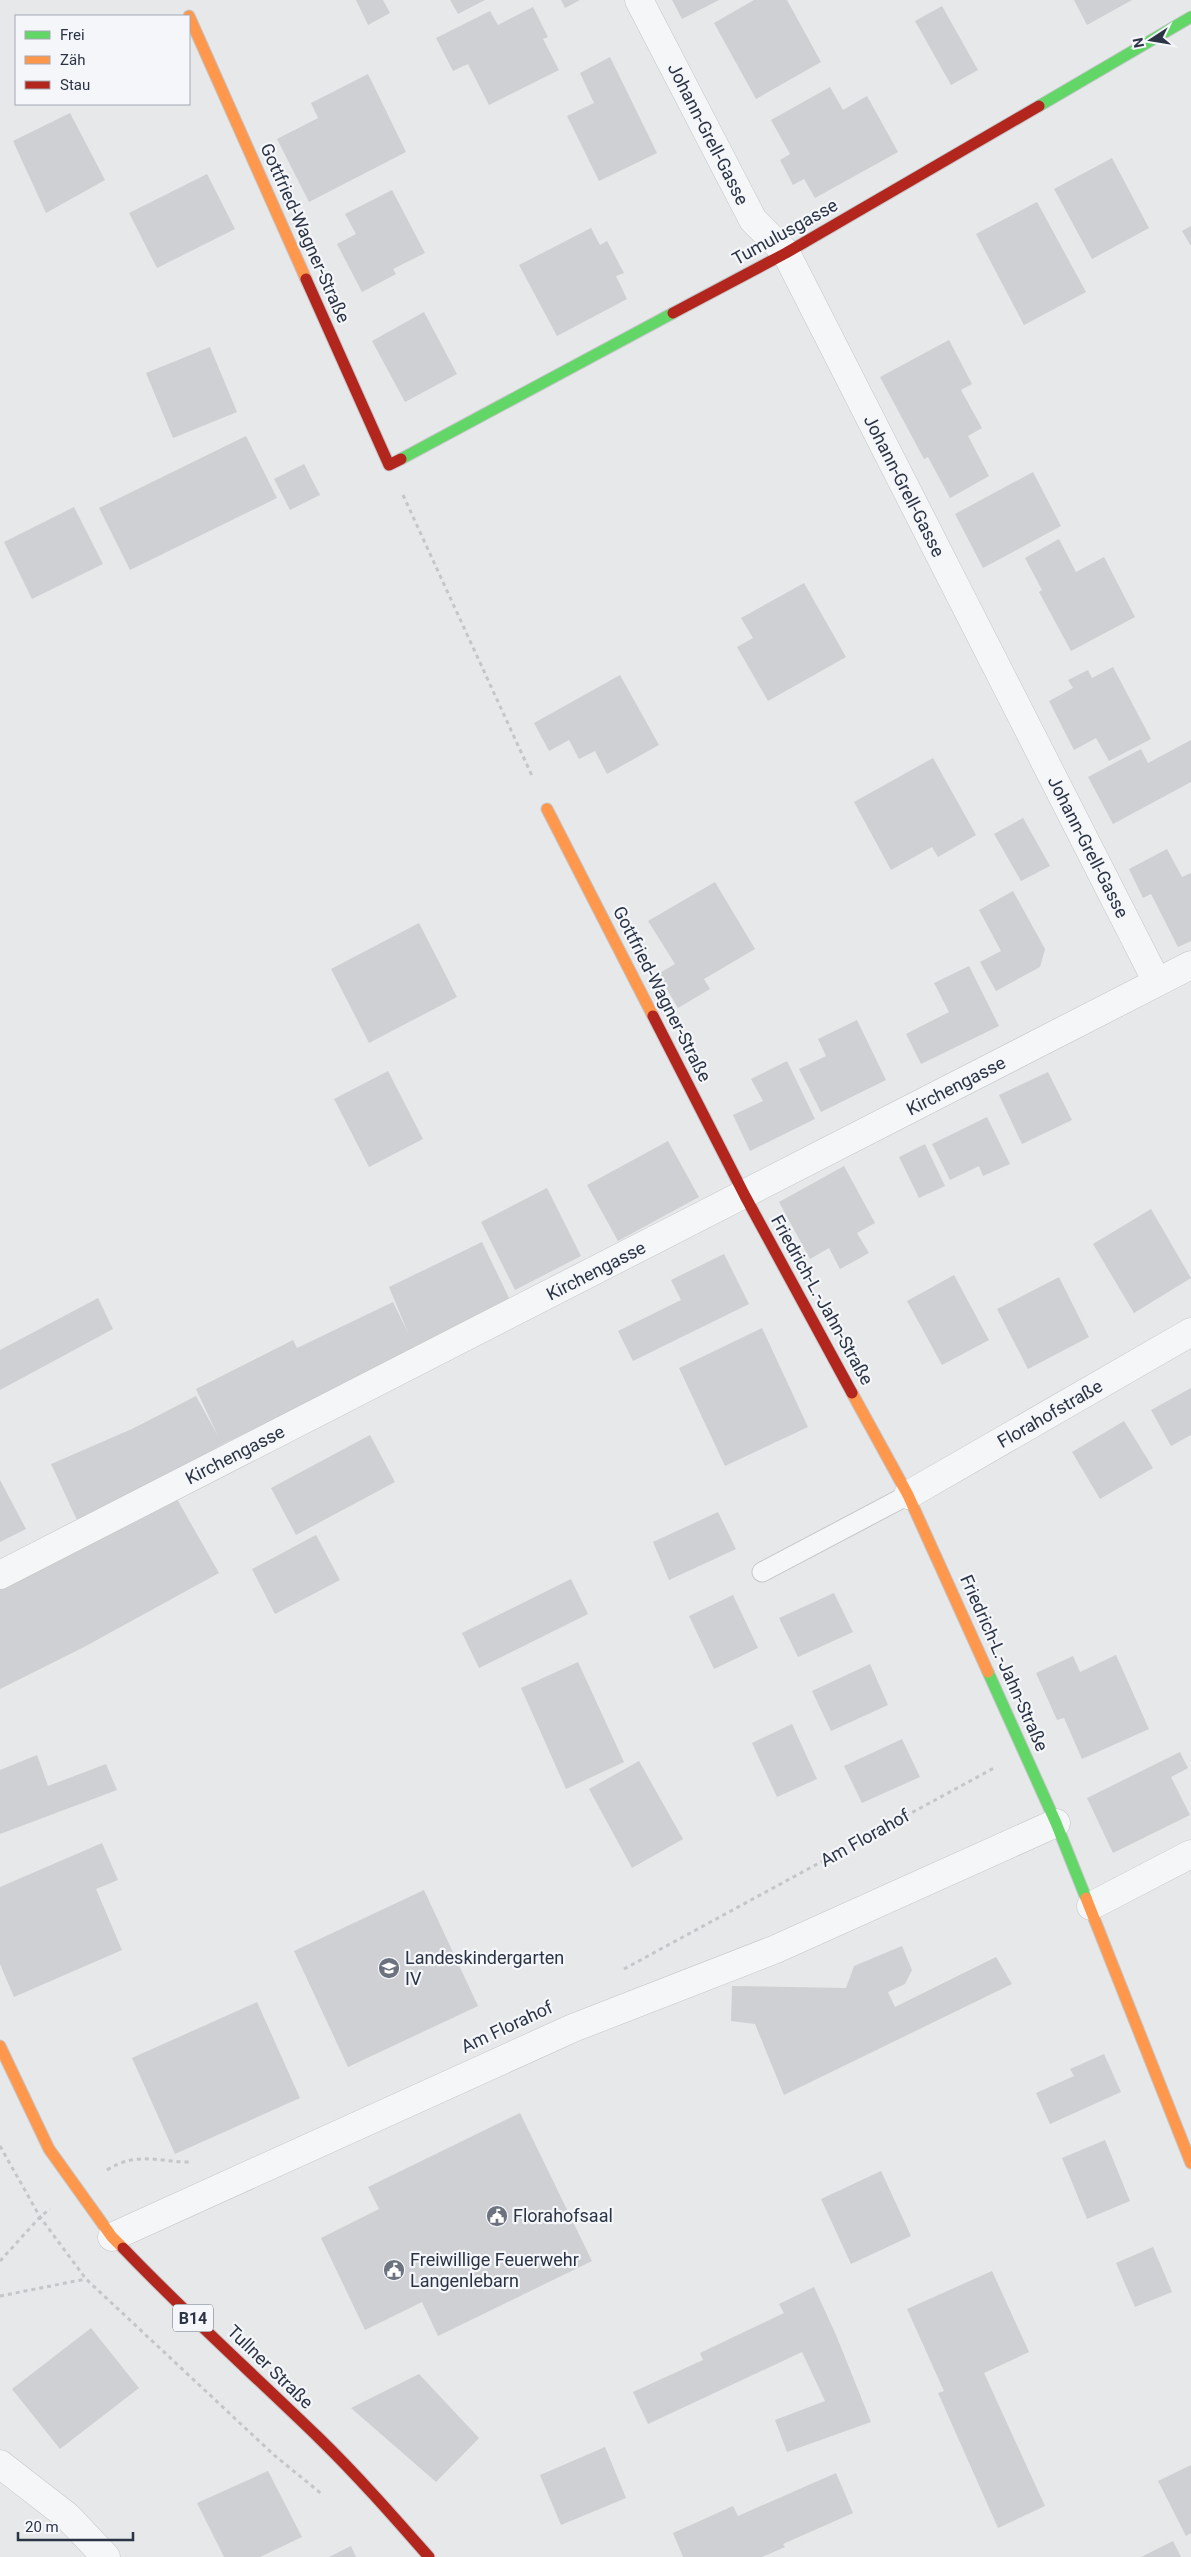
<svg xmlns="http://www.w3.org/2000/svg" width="1191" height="2557" viewBox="0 0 1191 2557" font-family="Roboto,sans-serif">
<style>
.building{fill:#ced0d3}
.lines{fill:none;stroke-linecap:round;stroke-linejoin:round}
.lane-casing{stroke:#c4c6c8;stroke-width:21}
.street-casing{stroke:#c4c6c8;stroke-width:29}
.fast-casing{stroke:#c4c6c8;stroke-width:13}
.slow-casing{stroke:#c4c6c8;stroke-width:13}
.jam-casing{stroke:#c4c6c8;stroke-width:13}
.path{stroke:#c5c6ca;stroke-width:3;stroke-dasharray:4 4;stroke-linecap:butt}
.lane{stroke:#f5f6f7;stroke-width:19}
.street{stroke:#f5f6f7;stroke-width:28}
.fast{stroke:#63d668;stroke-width:11}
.slow{stroke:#ff974d;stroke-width:11}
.jam{stroke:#b3261e;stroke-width:11}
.labels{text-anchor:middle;stroke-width:4.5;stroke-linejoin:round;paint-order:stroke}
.shield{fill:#f4f6f9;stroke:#676e7b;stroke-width:1}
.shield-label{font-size:16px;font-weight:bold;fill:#2b3445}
.street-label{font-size:18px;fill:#2b3445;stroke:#f4f6f9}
.poi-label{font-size:18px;fill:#2b3445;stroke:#f4f6f9;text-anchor:start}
</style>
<rect width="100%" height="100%" fill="#e6e8ea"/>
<path class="building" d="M356,0H383L390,13L368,25Z
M450,0H485L458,14Z
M561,0H580L565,8Z
M672,0H719L682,19Z
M754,0H787L821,62L756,99L714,23Z
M1074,0H1132L1087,25Z
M942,6L978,70L951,85L915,21Z
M533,7L548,37L543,39L559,70L489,105L468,64L453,71L436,38L490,11L498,25Z
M610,57L657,153L599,181L567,116L594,103L580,73Z
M368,74L406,152L309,202L277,139L318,118L311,103Z
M830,87L843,110L867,96L898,152L815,198L804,179L793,185L780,160L790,154L771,120Z
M70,113L105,180L46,213L13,141Z
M1112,158L1149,228L1092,259L1054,189Z
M207,174L235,229L157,268L129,213Z
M392,190L425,253L393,269L396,274L362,292L337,244L356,234L345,214Z
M1037,202L1086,292L1024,325L976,234Z
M1191,226V246L1182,231Z
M591,228L600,245L607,241L624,273L616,276L627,299L557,336L519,265Z
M424,312L457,374L405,402L372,341Z
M949,340L972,384L961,390L982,428L968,436L989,476L950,498L928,457L924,459L880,377Z
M210,347L237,412L173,438L146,373Z
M246,436L277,498L130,570L99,508Z
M304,464L320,495L290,510L274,479Z
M1033,472L1061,526L983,568L955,514Z
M74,507L103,564L32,599L4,542Z
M1059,539L1076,572L1104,557L1135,617L1071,651L1039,592L1042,590L1025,558Z
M804,583L846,657L768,701L737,647L753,638L741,618Z
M1113,667L1151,739L1109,761L1096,738L1074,750L1049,701L1073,688L1068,680L1088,670L1092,678Z
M620,675L659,745L607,774L595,751L579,759L569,740L549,751L534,723Z
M1191,740V782L1113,824L1088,777L1141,749L1148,763Z
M933,758L976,835L938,857L932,847L891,870L854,802Z
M1023,818L1050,866L1021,881L994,834Z
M1167,849L1182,877L1191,873V941L1178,947L1151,894L1143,898L1129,869Z
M715,882L755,949L704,979L710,989L678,1008L658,974L675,964L648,921Z
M1013,891L1045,949L1040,967L996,991L980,962L1001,951L979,910Z
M419,923L457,997L369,1043L331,969Z
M969,966L999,1026L921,1064L906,1034L949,1012L934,983Z
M857,1020L886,1080L821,1112L799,1069L826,1056L818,1039Z
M787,1061L815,1119L750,1151L733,1115L763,1101L751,1079Z
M388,1071L423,1139L369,1167L334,1099Z
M1048,1072L1072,1120L1022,1144L999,1095Z
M987,1117L1010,1164L983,1176L979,1166L950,1180L932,1144Z
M668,1141L699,1197L618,1241L587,1185Z
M925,1144L945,1186L919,1198L899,1157Z
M844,1166L875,1223L857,1233L869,1253L840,1269L829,1248L810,1259L779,1202Z
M547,1188L581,1256L515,1290L481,1222Z
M1151,1209L1191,1278L1134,1313L1093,1244Z
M482,1242L511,1302L223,1444L159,1481L77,1520L51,1464L132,1429L196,1396L218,1436L196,1389L293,1340L297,1348L393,1302L409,1335L389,1287Z
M724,1254L749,1304L633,1361L618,1331L681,1300L671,1280Z
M954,1275L989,1340L942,1365L907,1301Z
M1059,1277L1089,1337L1028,1369L997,1309Z
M98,1298L113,1329L0,1390V1350Z
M762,1328L808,1427L725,1466L679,1368Z
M1191,1388V1435L1171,1446L1151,1410Z
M1124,1421L1153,1468L1100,1499L1072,1452Z
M370,1435L395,1482L296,1535L271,1488Z
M0,1480L26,1529L0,1542Z
M173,1492L219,1573L84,1647L0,1689V1583Z
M718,1512L736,1549L669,1580L653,1542Z
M316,1535L340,1580L275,1614L252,1569Z
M571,1579L588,1614L479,1668L462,1633Z
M834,1593L853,1632L798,1657L779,1618Z
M733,1595L758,1648L714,1669L689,1616Z
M1116,1655L1149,1729L1082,1759L1064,1718L1057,1720L1036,1673L1073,1656L1080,1672Z
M578,1662L624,1762L566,1789L521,1688Z
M870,1664L888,1705L831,1731L812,1691Z
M792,1724L817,1779L777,1797L752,1743Z
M902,1739L920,1777L862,1803L844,1766Z
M1180,1752L1188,1768L1171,1777L1190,1815L1113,1853L1087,1798Z
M37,1755L48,1786L106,1764L117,1790L0,1834V1770Z
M639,1761L683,1839L632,1868L589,1789Z
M102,1843L118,1880L96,1889L122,1950L14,1997L0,1964V1887Z
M424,1890L478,2006L348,2067L294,1951Z
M902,1946L912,1970L905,1984L888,1992L895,2007L996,1957L1012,1984L784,2095L755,2024L731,2021L732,1986L846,1988L854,1966Z
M257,2002L300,2098L175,2154L132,2058Z
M1104,2054L1121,2092L1050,2124L1036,2093L1074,2076L1070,2069Z
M520,2113L592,2261L438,2336L422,2302L365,2330L321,2238L379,2209L368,2187Z
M1105,2140L1130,2201L1087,2219L1062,2158Z
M881,2171L911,2236L851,2264L821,2199Z
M1153,2247L1172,2292L1135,2307L1116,2263Z
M992,2271L1029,2352L984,2373L1045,2506L998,2528L938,2393L944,2391L907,2309Z
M814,2287L836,2335L871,2422L787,2452L775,2420L825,2401L802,2352L648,2424L633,2392L703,2360L700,2353L784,2313L779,2304Z
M91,2328L139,2388L60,2449L12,2389Z
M419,2374L479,2438L436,2482L351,2408Z
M605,2447L626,2498L561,2525L540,2475Z
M1191,2465V2533L1186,2536L1158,2481Z
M268,2471L302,2537L260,2557H224L197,2503Z
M836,2473L853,2513L783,2544L785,2547L762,2557H683L673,2533L733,2506L738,2516Z
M1173,2541L1181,2557H1141Z
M351,2546L356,2557H329Z"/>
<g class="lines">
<g class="lane-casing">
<path id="lane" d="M762,1572L908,1495"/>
</g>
<g class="street-casing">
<path id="street" d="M639,0L753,220L786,253L1157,982
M908,1495L1191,1332
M0,1575L1191,965
M1091,1906L1191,1854
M112,2237L573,2028L776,1949L1056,1823
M0,2464L67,2516L106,2557"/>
</g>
<g class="fast-casing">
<path id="fast" d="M1039,106L1191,17
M401,459L673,313
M988,1672L1056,1823L1086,1898"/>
</g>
<g class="slow-casing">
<path id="slow" d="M189,16L306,279
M547,809L653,1016
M852,1393L908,1495L988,1672
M1086,1898L1191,2163
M0,2046L49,2149L112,2237L123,2248"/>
</g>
<g class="jam-casing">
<path id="jam" d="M306,279L389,465L401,459
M673,313L786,253L1039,106
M653,1016L745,1196L852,1393
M123,2248C186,2314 253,2374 318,2437C357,2475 393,2516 429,2557"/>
</g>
<path class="path" d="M403,495L533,778
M624,1969L994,1768
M0,2146L40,2217L86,2279L274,2455L323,2495
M107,2170C137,2151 159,2162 190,2162
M0,2261L40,2217L50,2209
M0,2296L86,2279"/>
<use href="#lane" class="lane"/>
<use href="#street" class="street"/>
<use href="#fast" class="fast"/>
<use href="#slow" class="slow"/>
<use href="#jam" class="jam"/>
</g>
<defs>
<g id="school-disc" transform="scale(1.125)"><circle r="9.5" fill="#6c737f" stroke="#f4f6f9"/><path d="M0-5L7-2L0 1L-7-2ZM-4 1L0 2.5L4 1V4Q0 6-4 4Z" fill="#fff"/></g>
<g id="civic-disc" transform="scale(1.125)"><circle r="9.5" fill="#6c737f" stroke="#f4f6f9"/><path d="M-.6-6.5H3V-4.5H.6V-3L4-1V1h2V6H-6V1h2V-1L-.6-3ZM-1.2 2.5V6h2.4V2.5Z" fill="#fff"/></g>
</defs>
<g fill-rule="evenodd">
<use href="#school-disc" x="389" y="1968"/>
<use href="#civic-disc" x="497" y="2216"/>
<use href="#civic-disc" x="394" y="2270"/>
</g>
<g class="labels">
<rect class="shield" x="173" y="2304.5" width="40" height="27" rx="4"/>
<g class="shield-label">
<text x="193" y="2324">B14</text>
</g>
<g class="street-label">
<text transform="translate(708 134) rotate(63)" y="6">Johann-Grell-Gasse</text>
<text transform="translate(785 232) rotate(-29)" y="6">Tumulusgasse</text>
<text transform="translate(305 233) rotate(66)" y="6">Gottfried-Wagner-Straße</text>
<text transform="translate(904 486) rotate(63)" y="6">Johann-Grell-Gasse</text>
<text transform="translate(1088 847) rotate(63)" y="6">Johann-Grell-Gasse</text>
<text transform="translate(662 994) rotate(63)" y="6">Gottfried-Wagner-Straße</text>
<text transform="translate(956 1086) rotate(-27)" y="6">Kirchengasse</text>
<text transform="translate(596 1271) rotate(-27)" y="6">Kirchengasse</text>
<text transform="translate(822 1300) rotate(61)" y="6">Friedrich-L.-Jahn-Straße</text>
<text transform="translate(1050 1414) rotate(-30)" y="6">Florahofstraße</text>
<text transform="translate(235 1455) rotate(-27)" y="6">Kirchengasse</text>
<text transform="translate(1004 1663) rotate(66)" y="6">Friedrich-L.-Jahn-Straße</text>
<text transform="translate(865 1838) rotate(-29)" y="6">Am Florahof</text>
<text transform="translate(507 2027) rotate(-25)" y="6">Am Florahof</text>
<text transform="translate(270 2367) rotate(44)" y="6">Tullner Straße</text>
</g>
<g class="poi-label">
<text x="405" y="1964">Landeskindergarten<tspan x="405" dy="21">IV</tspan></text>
<text x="513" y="2222">Florahofsaal</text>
<text x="410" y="2266">Freiwillige Feuerwehr<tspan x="410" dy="21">Langenlebarn</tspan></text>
</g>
</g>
<rect x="15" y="15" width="175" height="90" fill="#f4f6f9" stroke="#a4a8b1"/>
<rect x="25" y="31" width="25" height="8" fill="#63d668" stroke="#a4a8b1"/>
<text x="60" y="40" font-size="15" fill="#2b3445">Frei</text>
<rect x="25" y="56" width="25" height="8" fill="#ff974d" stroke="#a4a8b1"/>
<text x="60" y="65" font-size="15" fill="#2b3445">Zäh</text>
<rect x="25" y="81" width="25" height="8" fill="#b3261e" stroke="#a4a8b1"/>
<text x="60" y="90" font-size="15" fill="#2b3445">Stau</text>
<g transform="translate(1151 40) rotate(258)" stroke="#f4f6f9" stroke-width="4" paint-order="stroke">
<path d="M0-4L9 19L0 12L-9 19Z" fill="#2b3445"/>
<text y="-8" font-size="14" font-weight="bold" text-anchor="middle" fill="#2b3445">N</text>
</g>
<path d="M18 2532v8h115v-8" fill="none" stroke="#2b3445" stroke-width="2.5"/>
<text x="25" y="2532" font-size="15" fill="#2b3445" stroke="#f4f6f9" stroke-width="4" paint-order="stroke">20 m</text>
</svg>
